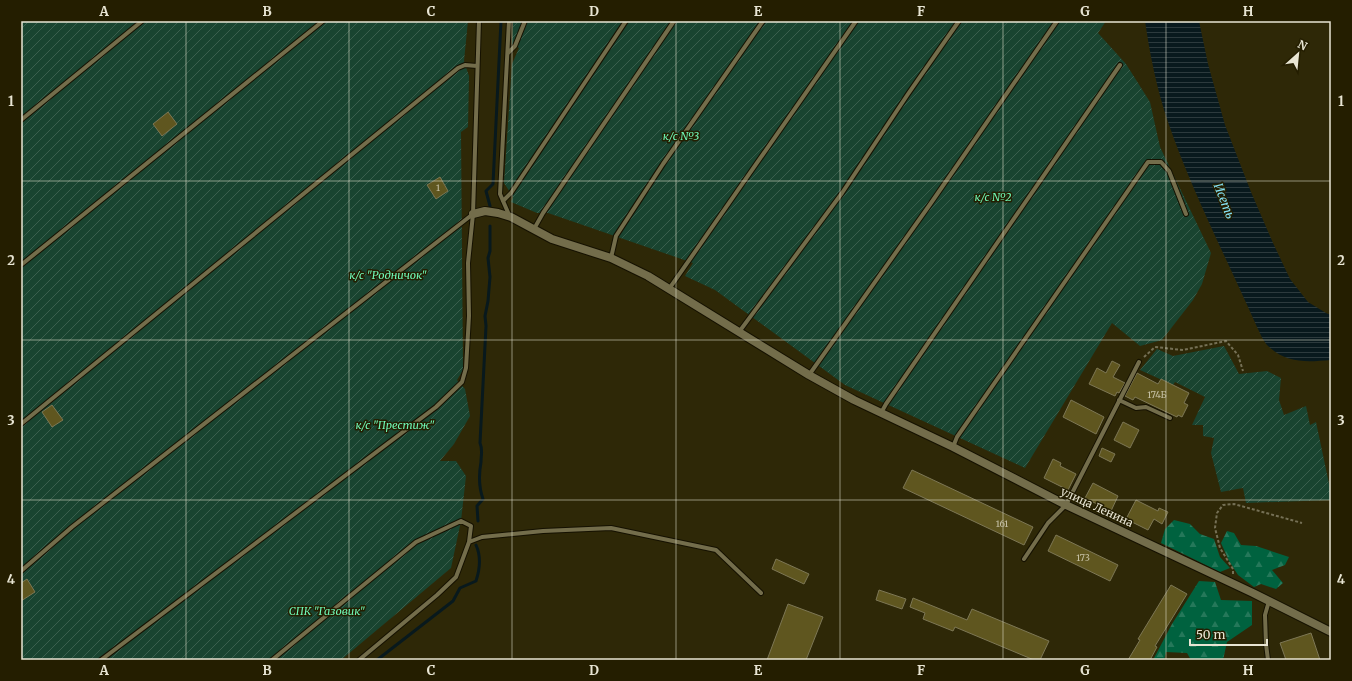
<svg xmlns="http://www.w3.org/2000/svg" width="1352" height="681" viewBox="0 0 1352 681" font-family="Merriweather,serif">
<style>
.forest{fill:url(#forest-firs)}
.garden{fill:url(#garden-furrows)}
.water{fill:url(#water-rules)}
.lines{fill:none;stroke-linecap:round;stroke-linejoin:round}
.stream{stroke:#08191d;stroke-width:3}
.building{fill:#5f561f;stroke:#7d7755}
.lane-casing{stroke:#151100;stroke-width:6}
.street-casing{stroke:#151100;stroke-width:10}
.path{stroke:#757055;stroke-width:2;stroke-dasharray:3 2;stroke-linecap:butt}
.lane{stroke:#736d4b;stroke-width:4}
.street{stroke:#736d4b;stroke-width:8}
.grid{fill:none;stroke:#e8e5d3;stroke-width:1;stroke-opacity:0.55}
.labels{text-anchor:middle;stroke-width:3;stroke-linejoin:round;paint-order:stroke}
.number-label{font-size:9px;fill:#c6c1a6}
.park-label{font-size:11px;font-style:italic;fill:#6ffab8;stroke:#241e00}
.street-label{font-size:11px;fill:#e8e5d3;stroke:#241e00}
.water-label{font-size:12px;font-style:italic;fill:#85e3f6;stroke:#241e00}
.neatline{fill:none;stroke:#e8e5d3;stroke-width:1.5}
.grid-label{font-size:13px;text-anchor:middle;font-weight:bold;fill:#e8e5d3}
</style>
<defs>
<pattern id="forest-firs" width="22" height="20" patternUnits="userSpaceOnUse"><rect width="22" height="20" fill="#00623f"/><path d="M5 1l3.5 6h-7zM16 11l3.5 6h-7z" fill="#25785a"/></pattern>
<pattern id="garden-furrows" width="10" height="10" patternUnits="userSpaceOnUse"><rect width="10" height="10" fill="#194430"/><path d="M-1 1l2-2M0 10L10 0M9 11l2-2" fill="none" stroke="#3a5f4d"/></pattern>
<pattern id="water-rules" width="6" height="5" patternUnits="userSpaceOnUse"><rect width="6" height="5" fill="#08191d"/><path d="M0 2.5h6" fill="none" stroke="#2c3a3d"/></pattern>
</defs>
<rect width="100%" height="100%" fill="#2e2807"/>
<path class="forest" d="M1174,520L1190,524L1200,534L1214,539L1220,557L1230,568L1220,572L1161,543L1165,529Z
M1227,531L1234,533L1241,545L1256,546L1289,557L1285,565L1272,570L1283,583L1276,589L1261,584L1254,587L1238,575L1229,561L1221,543Z
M1199,581L1215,582L1221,600L1252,601V625L1227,642L1223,660H1191L1187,653L1166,652L1164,660H1153L1172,624Z"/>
<path class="garden" d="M21,21H468L464,61L469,76L468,127L461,132L463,370L457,380L465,389L470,416L454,444L440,461H456L466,476L461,521L451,568L341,660H21Z
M513,21H1106L1098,33L1126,64L1150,102L1160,147L1211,253L1202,284L1193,300L1162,340L1140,346L1112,323L1025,468L845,385L715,290L685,276L693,263L548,213H537L511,202L513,197L504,183L512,64L519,48L512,44Z
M1224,346L1239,374L1267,371L1281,378L1279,400L1284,415L1306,406L1310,425L1316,422L1331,493V500L1246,503L1243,488L1221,492L1211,453L1214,438L1203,436V425H1192L1205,397L1175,382L1173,385L1140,370L1157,349L1173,356Z"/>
<path class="water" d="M1145,21H1199L1208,64L1225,125L1251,192L1273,243L1290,279L1308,302L1326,313L1331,315V360C1307,362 1287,364 1268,346C1263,341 1260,333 1257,327C1227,259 1192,192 1168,122C1157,90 1150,55 1145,21Z"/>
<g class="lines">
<path class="stream" d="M490,206L486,191L493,184L501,21
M478,521L477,506L483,499C479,488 479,473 481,462C481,454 483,450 480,443L486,326L485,316L488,301L490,277L488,258L490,251V226
M377,660L453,601L460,588L476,581C480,569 481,556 476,545"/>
</g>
<path class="building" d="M168,112L177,124L162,136L153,124Z
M440,177L448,191L436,199L427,185Z
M1112,361L1120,365L1113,377L1125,383L1119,393L1117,392L1115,396L1089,384L1097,368L1106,373Z
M1137,373L1158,384L1161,379L1189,393L1184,403L1188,405L1182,417L1178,415L1177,417L1135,397L1133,400L1125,396Z
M1071,400L1104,417L1096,434L1063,417Z
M52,405L63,420L52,427L42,412Z
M1123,422L1139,430L1130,448L1114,440Z
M1102,448L1115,454L1111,462L1099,456Z
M1053,459L1061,463L1060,466L1076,474L1068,490L1044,478Z
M912,470L1033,527L1024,545L903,488Z
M1093,483L1118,496L1111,511L1085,498Z
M1136,500L1158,511L1159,508L1168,512L1162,524L1154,519L1148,530L1126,519Z
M1056,535L1118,565L1110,581L1048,551Z
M776,559L809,574L804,584L772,569Z
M27,579L35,592L21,601V583Z
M1171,585L1187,594L1155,646L1157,647L1150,660H1128L1140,640L1138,639Z
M879,590L906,599L902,609L876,600Z
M913,598L967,620L972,609L1049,641L1040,660H1034L955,627L953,631L923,619L925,613L910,607Z
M788,604L823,617L806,660H767Z
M1311,633L1320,660H1286L1280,643Z"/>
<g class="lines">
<g class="lane-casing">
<path id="lane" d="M509,21L500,194L510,217
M508,53L515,46L525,21
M21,120L142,21
M503,201L511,193L626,21
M534,229L543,213L674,21
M611,258L616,236L663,164L763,21
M21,265L323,21
M669,289L856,21
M739,332L842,193L908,94L959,21
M809,375L931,203L1057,21
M1119,400L1136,408L1146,407L1170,418
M881,413L886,404L1120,65
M21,424L458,68L465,65L477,66
M953,447L957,437L1148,162H1161L1169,171L1186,214
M1024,559L1048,523L1066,505L1139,362
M21,571L72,527L473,214
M101,660L436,407L462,382L466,368L469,316L468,263L473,214L479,21
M272,660L416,542L461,521L471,526L469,542
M359,660L437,595L456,577L469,542L482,537L543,531L611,528L716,550L761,593
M1268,660L1266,644L1265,615L1269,601"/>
</g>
<g class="street-casing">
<path id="street" d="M473,214L485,211L498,213L511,217L552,239L611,258L648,276L809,375L854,400L953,447L1066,505L1253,593L1331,632"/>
</g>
<path class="path" d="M1144,357L1155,347L1183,350L1226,341L1238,355L1243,371
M1233,574V569L1220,548L1215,528L1217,513L1223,505L1234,504L1302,523"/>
<use href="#lane" class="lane"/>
<use href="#street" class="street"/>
</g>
<path class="grid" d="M186,21V660M349,21V660M512,21V660M676,21V660M840,21V660M1003,21V660M1166,21V660M21,181H1331M21,340H1331M21,500H1331"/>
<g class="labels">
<g class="number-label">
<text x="438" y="191">1</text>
<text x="1157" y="398">174Б</text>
<text x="1002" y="527">161</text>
<text x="1083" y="561">173</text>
</g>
<g class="park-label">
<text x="681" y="140">к/с №3</text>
<text x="993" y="201">к/с №2</text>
<text x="388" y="279">к/с "Родничок"</text>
<text x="395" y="429">к/с "Престиж"</text>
<text x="327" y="615">СПК "Газовик"</text>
</g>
<g class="street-label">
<text transform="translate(1097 507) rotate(25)" y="4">улица Ленина</text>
</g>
<g class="water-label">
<text transform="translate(1224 201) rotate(69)" y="4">Исеть</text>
</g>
</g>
<rect width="1352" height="681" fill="none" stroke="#241e00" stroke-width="44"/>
<g transform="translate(1298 54) rotate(27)" stroke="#241e00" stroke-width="3" paint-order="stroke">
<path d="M0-3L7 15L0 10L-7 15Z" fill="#e8e5d3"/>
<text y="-6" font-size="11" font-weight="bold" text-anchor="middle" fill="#e8e5d3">N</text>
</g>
<path d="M1190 639v6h77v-6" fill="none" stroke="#e8e5d3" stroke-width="2"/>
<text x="1196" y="639" font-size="12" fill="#e8e5d3" stroke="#241e00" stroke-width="3" paint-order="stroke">50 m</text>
<rect x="22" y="22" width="1308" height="637" class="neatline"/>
<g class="grid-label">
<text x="104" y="16">A</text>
<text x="267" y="16">B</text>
<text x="431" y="16">C</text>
<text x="594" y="16">D</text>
<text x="758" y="16">E</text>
<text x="921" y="16">F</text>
<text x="1085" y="16">G</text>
<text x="1248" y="16">H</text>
<text x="11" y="106">1</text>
<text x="1341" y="106">1</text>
<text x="11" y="265">2</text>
<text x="1341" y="265">2</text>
<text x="11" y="425">3</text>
<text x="1341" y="425">3</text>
<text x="11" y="584">4</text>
<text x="1341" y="584">4</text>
<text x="104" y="675">A</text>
<text x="267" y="675">B</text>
<text x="431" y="675">C</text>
<text x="594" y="675">D</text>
<text x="758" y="675">E</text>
<text x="921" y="675">F</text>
<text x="1085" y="675">G</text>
<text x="1248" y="675">H</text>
</g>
</svg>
